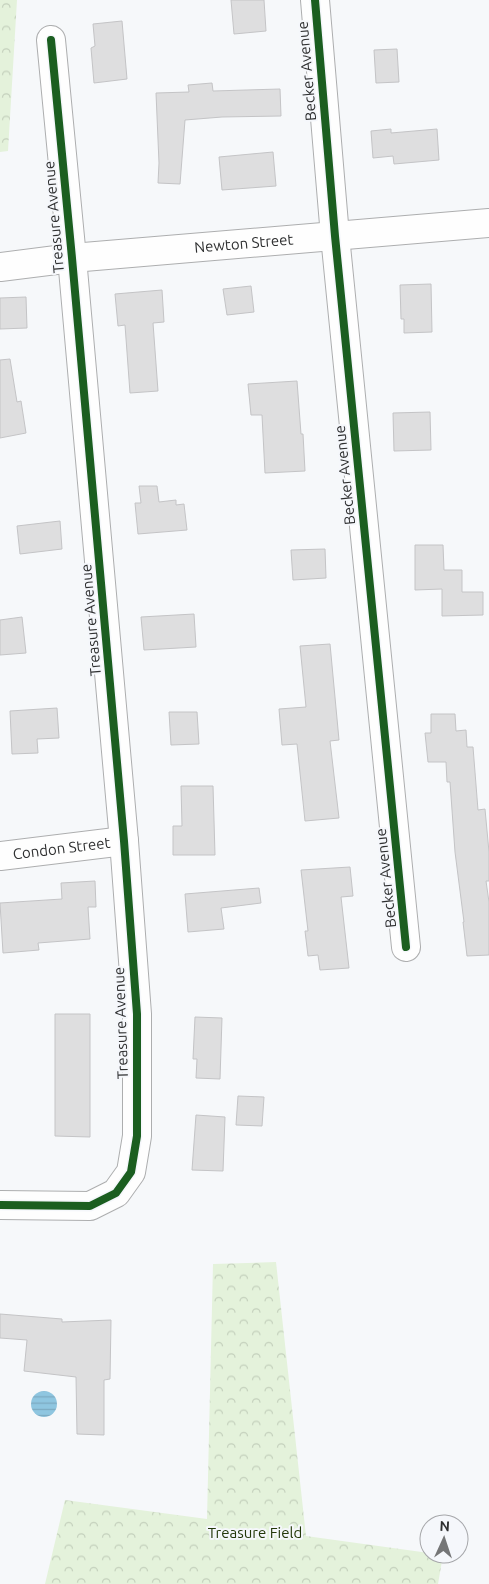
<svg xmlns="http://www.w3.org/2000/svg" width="489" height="1584" viewBox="0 0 489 1584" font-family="Ubuntu,sans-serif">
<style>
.park{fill:url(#park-crowns)}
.water{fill:url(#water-rules)}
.building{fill:#dededf;stroke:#c4c4c6}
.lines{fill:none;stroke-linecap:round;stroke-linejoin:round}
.minor-casing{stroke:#adaeaf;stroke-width:30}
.minor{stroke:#fefefe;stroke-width:28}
.cycleway-casing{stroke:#f5f7fb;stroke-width:11}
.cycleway{stroke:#1b5e20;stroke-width:8}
.labels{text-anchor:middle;stroke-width:4;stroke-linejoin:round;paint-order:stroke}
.street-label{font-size:15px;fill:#2f3031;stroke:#f5f7fb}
.park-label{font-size:15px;fill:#233809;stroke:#f5f7fb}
</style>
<defs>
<pattern id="park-crowns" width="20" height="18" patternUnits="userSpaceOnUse" patternTransform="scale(1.25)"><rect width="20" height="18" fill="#e4f2db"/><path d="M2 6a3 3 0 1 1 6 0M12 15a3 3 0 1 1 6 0" fill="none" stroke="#c4d0bc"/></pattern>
<pattern id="water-rules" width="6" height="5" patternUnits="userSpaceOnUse" patternTransform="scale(1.25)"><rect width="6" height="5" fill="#8fc6e0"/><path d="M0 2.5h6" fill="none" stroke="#7caac1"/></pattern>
</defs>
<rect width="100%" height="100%" fill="#f6f8fa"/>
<path class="park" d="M0,0H17L8,151L0,152Z
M276,1262L306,1536L429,1553V1554L443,1555L438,1584H45L65,1500L207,1519L213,1264Z"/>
<path class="water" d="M31 1404a13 13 0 1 1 26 0a13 13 0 1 1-26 0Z"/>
<path class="building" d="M231,0H264L266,31L234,34Z
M122,21L127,79L94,83L91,48L95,46L93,24Z
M397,49L399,82L376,83L374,50Z
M212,83L213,91L280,89L281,116L222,117L185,120L180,184L158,183L159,163L156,93L189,92L188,85Z
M391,129V133L437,129L439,160L394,164L393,156L373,158L371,131Z
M273,152L276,186L222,190L219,157Z
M431,284L432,332L404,333V319H401L400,285Z
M251,286L254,312L227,315L223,289Z
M162,290L164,322L153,323L158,391L130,393L125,325L118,326L115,294Z
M26,297L27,328L0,329V298Z
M10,359L17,402L21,401L26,433L0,438V360Z
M297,381L301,434H303L305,471L265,473L262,415H251L248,384Z
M430,412L431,450L394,451L393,413Z
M139,486H157L159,502L176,500V505L184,504L187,530L138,534L135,503H141Z
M60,521L62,549L20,554L17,526Z
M415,545H443L444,570H462V592H483V615L442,616V589L415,590Z
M325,549L326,578L293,580L291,550Z
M194,614L196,647L144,650L141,617Z
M22,617L26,653L0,655V620Z
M330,644L339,740L330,741L339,818L305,821L297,744L282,745L279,709L306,707L300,646Z
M57,708L59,738L37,739L38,753L12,754L10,711Z
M169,712H197L199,744L171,745Z
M431,714H455L456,731L466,730L467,747H473L478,810L485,809L489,852V881H486L489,902V955L467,956L463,922H464L455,852L450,782H447L446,762H428L425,733H431Z
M181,786H213L215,855H173V826H182Z
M350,867L353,896L341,897L349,968L320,970L318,955L308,956L305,931H308L301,870Z
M95,881L96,907H88L90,939L38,943L39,950L3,953L0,903L62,899L61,883Z
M259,888L261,903L221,908L224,929L188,932L185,894Z
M55,1014H90V1137L55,1136Z
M195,1017L222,1018L220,1079L196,1078L197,1059H193Z
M238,1096L264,1097L262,1126L236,1125Z
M196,1115L225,1117L223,1171L192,1170Z
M0,1314L62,1319V1322L111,1320L110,1379L104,1380V1435L77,1434L76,1377L24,1371L27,1340L0,1338Z"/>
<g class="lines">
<g class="minor-casing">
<g id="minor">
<path d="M315,0L335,236L406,947"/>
<path id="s1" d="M0,267L72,258L489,223"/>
<path id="s2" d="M0,856L124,841"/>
<path d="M0,1205L90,1206L116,1193L131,1172L137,1136V1014L124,841L72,258L51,40"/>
</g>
</g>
<use href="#minor" class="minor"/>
<g class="cycleway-casing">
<path id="cycleway" d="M315,0L335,236L406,947
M0,1205L90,1206L116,1193L131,1172L137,1136V1014L124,841L72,258L51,40"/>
</g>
<use href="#cycleway" class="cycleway"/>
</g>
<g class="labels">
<g class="street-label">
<text transform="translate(307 71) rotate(-95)" y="5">Becker Avenue</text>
<text transform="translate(54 217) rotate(-95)" y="5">Treasure Avenue</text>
<text dy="5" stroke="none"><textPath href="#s1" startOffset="245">Newton Street</textPath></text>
<text transform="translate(345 475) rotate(-96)" y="5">Becker Avenue</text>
<text transform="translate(91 620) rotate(-95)" y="5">Treasure Avenue</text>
<text dy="5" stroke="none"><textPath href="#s2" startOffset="62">Condon Street</textPath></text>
<text transform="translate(386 878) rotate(-96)" y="5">Becker Avenue</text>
<text transform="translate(121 1023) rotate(-92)" y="5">Treasure Avenue</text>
</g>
<g class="park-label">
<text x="255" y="1538">Treasure Field</text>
</g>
</g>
<g transform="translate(444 1539) rotate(3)"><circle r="24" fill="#f5f7fb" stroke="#a6a7aa"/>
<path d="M0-4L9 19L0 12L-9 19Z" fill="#757677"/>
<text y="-8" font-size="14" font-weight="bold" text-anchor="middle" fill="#2f3031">N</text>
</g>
</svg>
